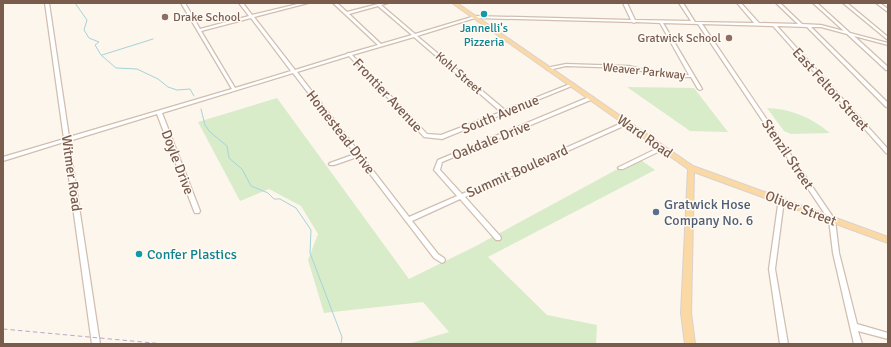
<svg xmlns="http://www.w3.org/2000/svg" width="891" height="347" viewBox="0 0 891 347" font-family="Signika,sans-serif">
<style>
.green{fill:#d8ecc9}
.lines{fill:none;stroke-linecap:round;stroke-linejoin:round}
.stream{stroke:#a5d3da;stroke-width:1}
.minor-casing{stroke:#d1beb0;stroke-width:2.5}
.major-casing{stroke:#dad1cd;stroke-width:2}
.minor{fill:#fff;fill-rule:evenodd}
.major{fill:#fbd9a5;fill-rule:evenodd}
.rail{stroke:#b9a8c9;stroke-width:1;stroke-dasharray:4.5 3;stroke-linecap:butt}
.culture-dot{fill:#0f9aa8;stroke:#fffaf3;stroke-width:1.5}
.education-dot{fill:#8d6e63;stroke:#fffaf3;stroke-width:1.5}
.service-dot{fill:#5c6f8a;stroke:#fffaf3;stroke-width:1.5}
.labels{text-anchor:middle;stroke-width:3;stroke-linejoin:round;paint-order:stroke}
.far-education-label{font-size:12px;fill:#785e54;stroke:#fffaf3;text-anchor:start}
.far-culture-label{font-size:12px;fill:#0d838f;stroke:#fffaf3}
.far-street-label{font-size:12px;fill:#7a5c4d;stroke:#fffaf3}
.street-label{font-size:14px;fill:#7a5c4d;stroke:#fffaf3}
.service-label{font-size:14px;fill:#4e5e75;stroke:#fffaf3;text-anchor:start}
.culture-label{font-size:14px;fill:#0d838f;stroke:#fffaf3;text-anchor:start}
</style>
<rect width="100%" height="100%" fill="#fdf6ec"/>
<path class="green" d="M627,87L694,88L728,132L690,131Z
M277,98L409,279L476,246L638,158L655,170L488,257L547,315L597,325L596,344H408L449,332L423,302L324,313L308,260L318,234L301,206L269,189L240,201L198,122Z
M767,108C792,109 810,117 830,133L791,134L784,131Z"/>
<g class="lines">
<path class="stream" d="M75,3L87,20L84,30L89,38L99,42L95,45L101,55L116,68L137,69L158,79L168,87L177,90L190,89L194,96
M102,55L153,39
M201,109L205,125L210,132L227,146L229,158L242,169L251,186L268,193L274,199H280L296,208L311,230L310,253L342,337L341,344"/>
<g class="minor-casing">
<path id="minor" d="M45,3H49L69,137L232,89L181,3H185L200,29L249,16L239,3H243L252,15L302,3H308L254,17L295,70L347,54L348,53H350L378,45L333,3H337L347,12L382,3H388L381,5L415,34L475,16L631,20L623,3H627L635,20L691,21L679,3H683L695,22L754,23L737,3H741L759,23L798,24L776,3H780L802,24L821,25L844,31L813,3H817L850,33L888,43V45L854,36L888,67V70H886L847,34L821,27H811L888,103V107H886L807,27L777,26L888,149V154L886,153L773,26L702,24L835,220L839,253L857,324L888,333V339L858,331L862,344H854L833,253L829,220L698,24L663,23L702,89L700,90L698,89L691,77H668L629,68L566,66L548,70L546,69V68L566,64L629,66L668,75H689L660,23L636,22L634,23L632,22L475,18L417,36L505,110L570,84H574V85L442,139L424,137L349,56L297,72L409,217L457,196L434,170L438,160L589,97H593V99L442,162L440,170L462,194L624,122H628V124L465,197L500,236L501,238L500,240H496L460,199L412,221L438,254L444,258L445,260L444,262L442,263L434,258L357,157L334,165H330L329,164L330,163L355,154L293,73L162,113L200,211L199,213H195L194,211L157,114L69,141L100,344H92L64,142L3,161V157L64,139ZM378,6L412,35L381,44L349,14ZM251,18L291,71L235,88L201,31ZM414,37L501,112L441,135L427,134L352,55Z
M843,3H847L888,37V40Z
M876,3H880L888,9V12Z
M662,146L664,147L665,148L664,149L623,169H619L618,168L619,167Z
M779,198H783L784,200L775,269L788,344H780L769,269Z"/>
</g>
<g class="major-casing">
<path id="major" d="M452,3H457L693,166L888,237V243L694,172L691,313L695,344H685L681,313L688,169Z"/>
</g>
<use href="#minor" class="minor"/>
<use href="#major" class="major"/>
<path class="rail" d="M3,329L164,344"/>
</g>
<g class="culture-dot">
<circle cx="484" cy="14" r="4"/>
<circle cx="139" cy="254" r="4"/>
</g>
<g class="education-dot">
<circle cx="165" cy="17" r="4"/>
<circle cx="729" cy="38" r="4"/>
</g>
<circle class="service-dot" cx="656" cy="212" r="4"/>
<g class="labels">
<g class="far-education-label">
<text x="173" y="21">Drake School</text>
<text x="721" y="42" text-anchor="end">Gratwick School</text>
</g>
<g class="far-culture-label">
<text x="484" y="32">Jannelli's<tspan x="484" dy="14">Pizzeria</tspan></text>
</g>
<g class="far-street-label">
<text transform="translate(644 71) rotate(6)" y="4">Weaver Parkway</text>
<text transform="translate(459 73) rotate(41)" y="4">Kohl Street</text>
</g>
<g class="street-label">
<text transform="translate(831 89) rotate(48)" y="5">East Felton Street</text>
<text transform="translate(388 95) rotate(47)" y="5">Frontier Avenue</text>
<text transform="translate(500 114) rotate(-22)" y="5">South Avenue</text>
<text transform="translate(341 132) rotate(52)" y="5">Homestead Drive</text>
<text transform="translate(645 136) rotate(35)" y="5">Ward Road</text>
<text transform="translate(491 140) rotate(-22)" y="5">Oakdale Drive</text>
<text transform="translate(788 154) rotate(56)" y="5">Stenzil Street</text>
<text transform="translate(178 162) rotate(69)" y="5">Doyle Drive</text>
<text transform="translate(517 171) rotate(-24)" y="5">Summit Boulevard</text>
<text transform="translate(72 173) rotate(82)" y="5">Witmer Road</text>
<text transform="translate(801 208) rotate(21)" y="5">Oliver Street</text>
</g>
<g class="service-label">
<text x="664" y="209">Gratwick Hose<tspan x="664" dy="16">Company No. 6</tspan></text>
</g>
<g class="culture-label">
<text x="147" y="259">Confer Plastics</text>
</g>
</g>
<rect width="891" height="347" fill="none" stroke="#7a5c4d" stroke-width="8"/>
</svg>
